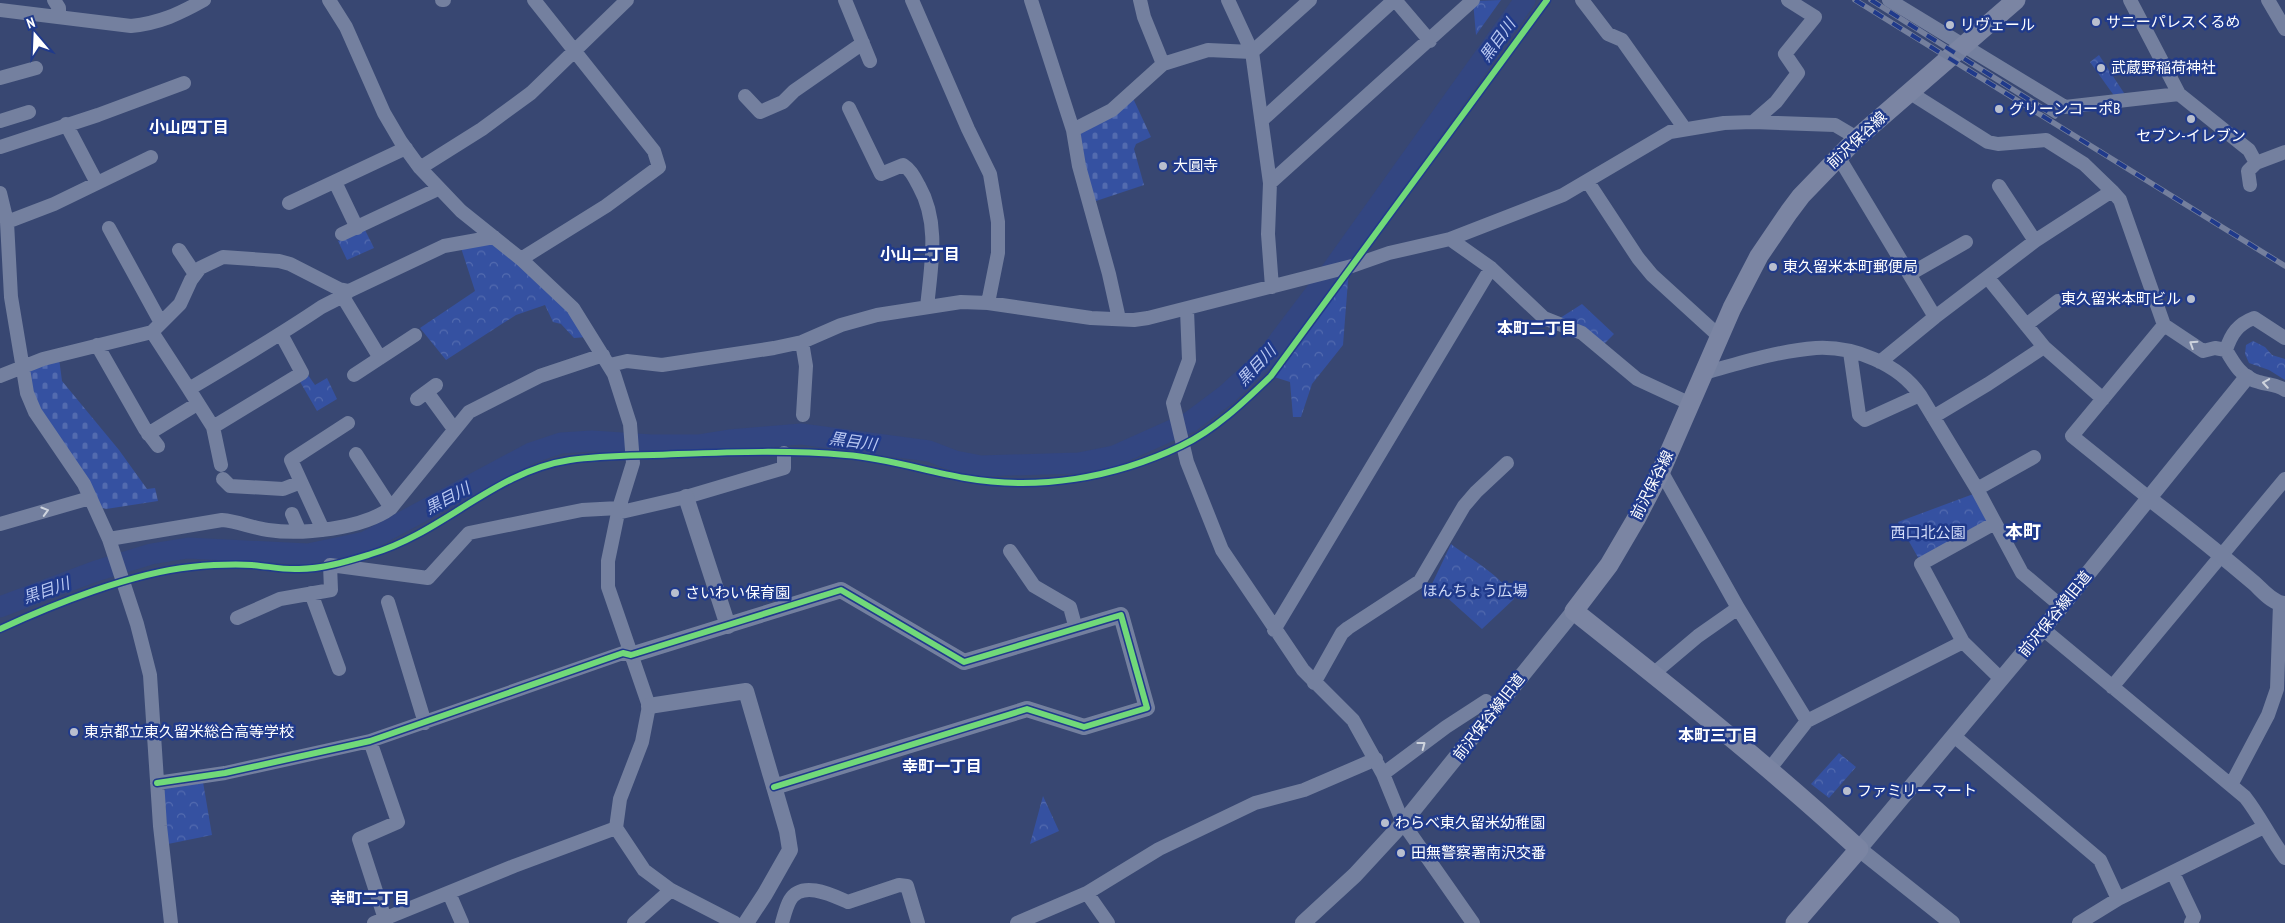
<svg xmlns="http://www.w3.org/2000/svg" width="2285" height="923" viewBox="0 0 2285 923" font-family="'PT Sans Narrow','Noto Sans JP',sans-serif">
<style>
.forest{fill:url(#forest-crowns)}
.cemetery{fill:url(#cemetery-stones)}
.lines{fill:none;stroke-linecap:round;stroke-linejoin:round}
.river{stroke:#334681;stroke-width:21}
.minor{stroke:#74809f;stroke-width:14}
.tertiary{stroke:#74809f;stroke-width:16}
.secondary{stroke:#7b85a3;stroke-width:19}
.rail-casing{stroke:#747f9d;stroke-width:5.5}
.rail{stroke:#203a8b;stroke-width:4;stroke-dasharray:11;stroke-linecap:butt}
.cycleway-casing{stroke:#203a8b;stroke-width:9}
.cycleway{stroke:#71d979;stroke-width:6}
.oneway{stroke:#ced3dd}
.poi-dot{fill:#b9bfce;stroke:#203a8b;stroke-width:2}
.labels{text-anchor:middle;stroke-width:5;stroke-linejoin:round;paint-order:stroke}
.poi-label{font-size:15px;fill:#fff;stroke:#203a8b;text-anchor:start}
.street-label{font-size:15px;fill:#fff;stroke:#203a8b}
.park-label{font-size:15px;fill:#d2dcf8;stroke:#203a8b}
.water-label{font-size:16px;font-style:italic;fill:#b9c8f2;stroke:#203a8b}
.neighbourhood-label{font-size:16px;font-weight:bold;fill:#fff;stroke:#203a8b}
.quarter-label{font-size:18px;font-weight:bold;fill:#fff;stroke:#203a8b}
</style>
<defs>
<pattern id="forest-crowns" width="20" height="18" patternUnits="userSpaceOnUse" patternTransform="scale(1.25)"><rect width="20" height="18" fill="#3551a1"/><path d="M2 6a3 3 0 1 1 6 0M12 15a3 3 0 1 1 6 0" fill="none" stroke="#536baf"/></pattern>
<pattern id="cemetery-stones" width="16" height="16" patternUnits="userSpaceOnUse" patternTransform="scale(1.25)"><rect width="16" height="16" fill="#3551a1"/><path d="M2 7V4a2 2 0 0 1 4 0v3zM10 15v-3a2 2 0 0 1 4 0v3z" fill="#536baf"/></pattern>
</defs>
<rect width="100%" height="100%" fill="#384772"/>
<path class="forest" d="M1501,0L1476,35L1473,1Z
M2099,55L2126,96L2115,97L2090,62Z
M364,228L374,248L347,260L338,241Z
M494,240L570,310L587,337L574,338L561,324L553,322L545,305L516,315L446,360L420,328L475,291L461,248Z
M1352,266L1348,281L1343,345L1312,384L1301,417H1293L1290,382L1271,376Z
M1582,304L1614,334L1602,346L1557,320Z
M2253,341L2265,347L2272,355L2285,359V380L2269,370L2249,363L2245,354L2246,345Z
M308,375L315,385L327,378L337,399L317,411L299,380Z
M1976,493L1994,524L1920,561L1898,522Z
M1451,544C1469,558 1504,577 1514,599L1482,629L1432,584Z
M1839,753L1856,767L1829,798L1811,784Z
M203,782L212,835L168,844L164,791L167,787Z
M1043,796L1059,831L1030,844Z"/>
<path class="cemetery" d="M1132,96L1151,137L1136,144L1134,149L1144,185L1093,202L1084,172L1080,132Z
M59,358L62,381L119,450L147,489L155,488L158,501L106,509L99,507L34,398L27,370Z"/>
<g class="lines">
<path class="river" d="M0,607L96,571L151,554L188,548L308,554L365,542L531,453L561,443L592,441L651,445H698L729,440L801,434L929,451L955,461L981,466L1079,463L1114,456L1190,422L1226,395L1266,358L1322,284L1525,0"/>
<path class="minor" d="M54,0L59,8V17
M329,0L346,27L384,113L401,142L420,168L461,211L521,259L573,308L614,374L630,424L633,463L619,508L608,561V587L649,706L642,742L620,799L616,828L644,870L671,890L735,923
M442,0H444
M845,0L870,61
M912,0L968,129L990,174L998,222V253L988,303
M1031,0L1073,130L1079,166L1109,274L1119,319
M1140,0L1144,17L1163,64
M1228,0L1252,52L1270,183L1268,234L1272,287
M1395,0L1430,41
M1582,0L1608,34L1622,40L1685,129
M1889,0L2065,107L2179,94
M2130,0L2179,94L2249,150L2256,163
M2268,0L2285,29
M0,10L131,26C160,23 179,14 204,0
M0,78L36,68
M1909,92L1988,142L1998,144L2046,140L2084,164L2112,191L2120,200L2164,325L2203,351L2215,348L2226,350
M745,96L760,112L783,102L794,91L863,43
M849,108L881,174L903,165C911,170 914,177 919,186C940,223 931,266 927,307
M1262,120L1394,0
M0,121L29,112
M1753,122L1776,102L1798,73L1785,54L1815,17L1788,0
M66,124L97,183
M1073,130L1112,110L1163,64L1208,50L1252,52L1310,0
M0,147L98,115L184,83
M1838,156L1935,317
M420,168L482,129L531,93L627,0
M335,182L357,228
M1588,182L1638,258L1652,275L1720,337
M1270,183L1473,0
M2250,185L2248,171L2256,163L2285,152
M1999,186L2035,241
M0,193L7,222L11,297L27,393L35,412L84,484L109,539L137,624L150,675L160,826L171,923
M289,203L406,148
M7,222L54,204L151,157
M109,228L161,323
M342,234L438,189
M1450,239L1491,268L1544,318L1582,333L1637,379L1691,404
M179,250L195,274
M521,259L606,206L659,167L654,151L534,0
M1910,274L1966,242
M1988,278L2044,347L2103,399
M343,297L380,358
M1187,310L1189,360L1173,403L1187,462L1222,550L1303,670L1353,720L1383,774L1403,823L1473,923
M2026,325L2058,301
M152,332L189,389
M2285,338L2254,318C2238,324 2231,334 2226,350C2234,364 2242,378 2259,382C2269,385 2276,384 2285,390
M802,342L806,366L803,415
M97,345L145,429L158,446
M1850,352L1859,415L1865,420L1920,395
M1880,362L1935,317L2035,241L2112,191
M610,365L627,361L662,365L774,348L802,342L841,325L877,315L961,302L988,303L1091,318L1134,320L1148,318L1352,266L1389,253L1450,239L1563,195L1670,132L1724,123L1753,122L1835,125L1857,138
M1704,373C1740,363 1778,351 1816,348C1854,346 1899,364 1920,395L1977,489L2022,573L2061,606
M354,375L415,335
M0,376L43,359L152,332L180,304L191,280L200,268L223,257L279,261L290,264L339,289L349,291L444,246L494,237
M427,392L454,429
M417,399L436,385
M1933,417L1988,384L2044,347
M213,427L302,373L281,334
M148,434L197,404
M356,454L391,508
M221,465L213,427L189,389C233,363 277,337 320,308C329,302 341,299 349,291
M1661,471L1738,608L1807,721
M223,479L230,486L283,489L301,482
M1977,489L2034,457
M2150,499L2072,436L2164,325
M617,513L686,497L784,468V453
M292,514L299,530
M1995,523L1921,564L1963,642L2001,679
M0,524L90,498
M323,530L291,460L348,423
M109,539L222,520C238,521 252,528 268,530C302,535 362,529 391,508L469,412L540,376L603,355
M1010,551L1034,586L1070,607L1076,629
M311,593L339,669
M388,602L425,723
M237,618L280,599L331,590L330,565L428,578L469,533L582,510L619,508
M2043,629L2245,797C2260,816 2270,838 2285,858
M1274,630L1491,268
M1653,674L1698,636L1738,608
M1314,683L1342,633L1348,628L1420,581L1464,506L1476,492L1507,463
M2112,687L2285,479
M1954,736L2100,860L2118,899
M370,741L398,822L359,839L385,919
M1768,771L1807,721L1963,642
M1383,774L1446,727L1486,701L1494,710
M157,783L225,773L370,741L623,653L631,655
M2231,785L2268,715L2277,689L2280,604
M2173,873L2194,917L2191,923
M449,893L462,923
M1087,893L1108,923
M374,923L514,866L616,828
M634,923L671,890
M782,923C784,916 786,907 790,900C802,880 832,895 848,902L899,885L907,886L918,923
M1017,923L1087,893L1159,849L1255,803L1304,790L1376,759
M2079,923L2118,899L2264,827"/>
<path class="tertiary" d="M686,497L728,626
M2150,499C2185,526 2220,554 2254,583C2262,590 2273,604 2285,604
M631,655L841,590L964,662L1121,615L1147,708L1084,727L1027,709L774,787
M649,706L746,691L787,831L790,850L765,894L746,923
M1303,923L1355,875L1403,823L1574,611
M1952,923L1859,849L2043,629L2247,377"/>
<path class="secondary" d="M1795,923L1859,849C1768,765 1671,688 1574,611L1609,565L1636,519L1661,471L1732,308L1759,256L1789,212L1801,196L1857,138L2016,0"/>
<g class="rail-casing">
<path id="rail" d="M1855,0L2285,266
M1871,0L2055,116"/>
</g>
<use href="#rail" class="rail"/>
<g class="cycleway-casing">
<path id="cycleway" d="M0,629C54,604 132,573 191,567C211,565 232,564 252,565C267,566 283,570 299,569C323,569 348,561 371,554C443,533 495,471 570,460C606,455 642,456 678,454C734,452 791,450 846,455C886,458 925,471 965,478C1038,491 1114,478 1181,446C1215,430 1244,402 1271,376L1547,0
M157,783L225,773L370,741L623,653L631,655L841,590L964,662L1121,615L1147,708L1084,727L1027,709L774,787"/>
</g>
<use href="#cycleway" class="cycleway"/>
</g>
<defs><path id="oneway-chevron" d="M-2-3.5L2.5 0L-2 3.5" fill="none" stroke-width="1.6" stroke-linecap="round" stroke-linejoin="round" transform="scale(1.25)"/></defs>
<g class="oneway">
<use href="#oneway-chevron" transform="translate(2193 344) rotate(-147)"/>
<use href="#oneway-chevron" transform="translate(2266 383) rotate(-171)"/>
<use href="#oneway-chevron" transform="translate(45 511) rotate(-16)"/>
<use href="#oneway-chevron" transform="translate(1422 745) rotate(-37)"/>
</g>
<g class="poi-dot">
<circle cx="2096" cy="22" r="5"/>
<circle cx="1950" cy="25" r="5"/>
<circle cx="2101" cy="68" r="5"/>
<circle cx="1999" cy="109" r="5"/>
<circle cx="2191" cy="119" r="5"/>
<circle cx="1163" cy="166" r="5"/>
<circle cx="1773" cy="267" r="5"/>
<circle cx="2191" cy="299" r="5"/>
<circle cx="675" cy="593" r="5"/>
<circle cx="74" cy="732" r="5"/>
<circle cx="1847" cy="791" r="5"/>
<circle cx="1385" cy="823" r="5"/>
<circle cx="1401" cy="853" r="5"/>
</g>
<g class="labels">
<g class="poi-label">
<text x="2106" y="27">サニーパレスくるめ</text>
<text x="1960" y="30">リヴェール</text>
<text x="2111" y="73">武蔵野稲荷神社</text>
<text x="2009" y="114">グリーンコーポB</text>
<text x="2191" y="141" text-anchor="middle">セブン-イレブン</text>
<text x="1173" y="171">大圓寺</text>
<text x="1783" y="272">東久留米本町郵便局</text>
<text x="2181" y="304" text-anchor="end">東久留米本町ビル</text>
<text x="685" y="598">さいわい保育園</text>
<text x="84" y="737">東京都立東久留米総合高等学校</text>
<text x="1857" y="796">ファミリーマート</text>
<text x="1395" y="828">わらべ東久留米幼稚園</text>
<text x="1411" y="858">田無警察署南沢交番</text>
</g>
<g class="street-label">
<text transform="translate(1857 140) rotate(-43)" y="5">前沢保谷線</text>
<text transform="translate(1652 485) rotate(-63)" y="5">前沢保谷線</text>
<text transform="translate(2055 614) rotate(-51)" y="5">前沢保谷線旧道</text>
<text transform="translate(1489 717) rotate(-52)" y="5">前沢保谷線旧道</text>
</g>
<g class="park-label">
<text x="1928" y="538">西口北公園</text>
<text x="1475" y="596">ほんちょう広場</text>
</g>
<g class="water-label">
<text transform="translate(1497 40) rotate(-54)" y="6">黒目川</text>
<text transform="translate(1256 365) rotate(-47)" y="6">黒目川</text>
<text transform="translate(853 441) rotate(8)" y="6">黒目川</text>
<text transform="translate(447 498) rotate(-28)" y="6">黒目川</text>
<text transform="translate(46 590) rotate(-19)" y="6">黒目川</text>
</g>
<g class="neighbourhood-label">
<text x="189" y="133">小山四丁目</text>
<text x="920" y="260">小山二丁目</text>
<text x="1537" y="334">本町二丁目</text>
<text x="1718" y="741">本町三丁目</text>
<text x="942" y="772">幸町一丁目</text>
<text x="370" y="904">幸町二丁目</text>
</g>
<g class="quarter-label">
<text x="2023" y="538">本町</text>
</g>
</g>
<g transform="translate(35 35) rotate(341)" stroke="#203a8b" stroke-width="4" paint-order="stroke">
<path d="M0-4L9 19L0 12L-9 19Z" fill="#ffffff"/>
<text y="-8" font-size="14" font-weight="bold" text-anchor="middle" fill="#ffffff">N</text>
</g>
</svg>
